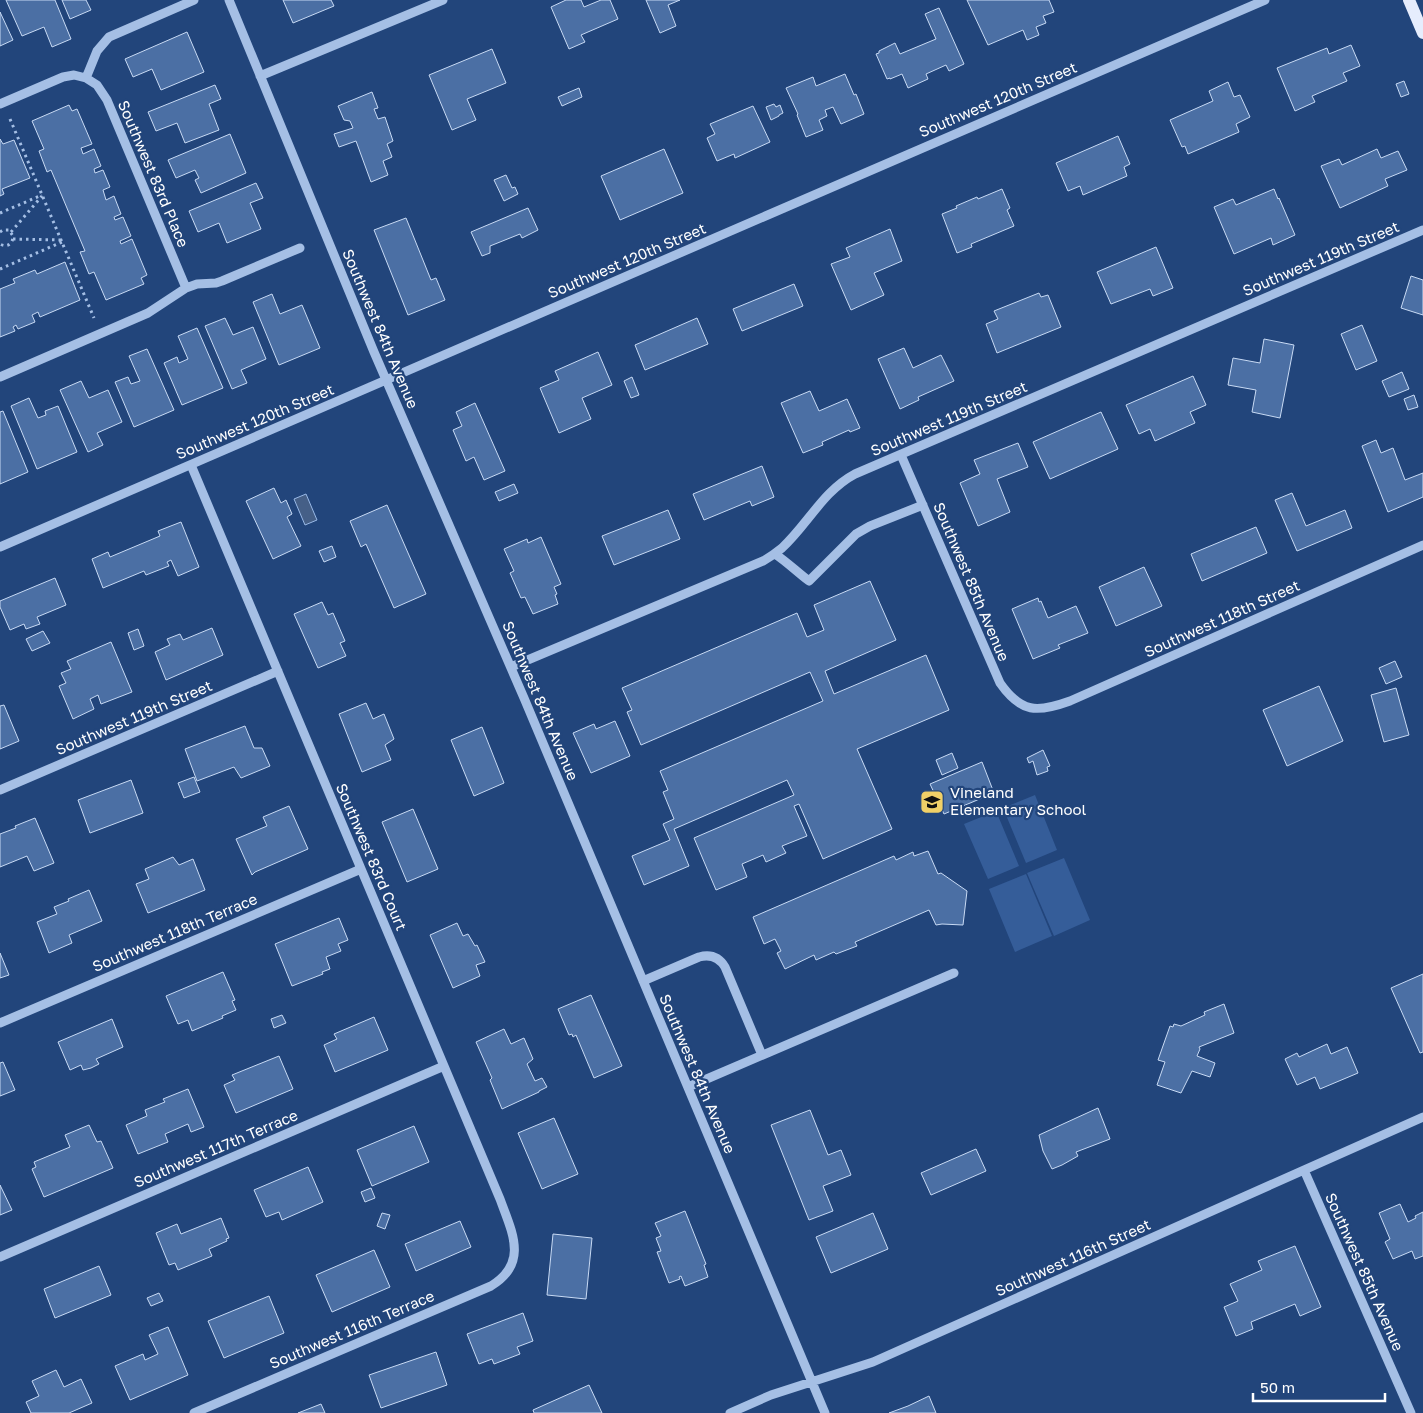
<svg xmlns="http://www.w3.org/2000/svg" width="1423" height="1413" viewBox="0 0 1423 1413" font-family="'Golos Text',sans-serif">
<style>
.green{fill:#355d99}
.water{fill:#455f87;stroke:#99b9e7}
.building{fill:#4b6fa4;stroke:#c8daf4}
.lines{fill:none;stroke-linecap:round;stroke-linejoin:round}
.path{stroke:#a5bfe5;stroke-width:3;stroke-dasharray:2.5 4;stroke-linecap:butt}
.minor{stroke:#a5bfe5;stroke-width:9}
.major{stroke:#e6edfd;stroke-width:12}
.labels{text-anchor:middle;stroke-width:4.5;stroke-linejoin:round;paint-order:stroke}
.street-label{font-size:15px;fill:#fff;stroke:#22457b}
.poi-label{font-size:15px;fill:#fff;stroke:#22457b;text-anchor:start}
</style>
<rect width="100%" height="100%" fill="#22457b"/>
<path class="green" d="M1035,795L1057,850L1026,863L1003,808Z
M996,811L1019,866L988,879L964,824Z
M1064,858L1090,920L1054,936L1027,873Z
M1026,874L1052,936L1015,952L989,889Z"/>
<path class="water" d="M306,494L317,520L305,525L294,499Z"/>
<path class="building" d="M6,0H55L71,39L52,47L44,27L22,36Z
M62,0H86L91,10L70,19Z
M283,0H331L334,6L293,23Z
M566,0H581L584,7L601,0H610L618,19L581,35L585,42L569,49L551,7Z
M646,0H680L668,5L676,26L660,33Z
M967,0H1049L1054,12L1043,16L1046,23L1036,27L1039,35L1027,40L1023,30L988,45Z
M939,8L964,64L949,71L946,65L926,74L928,79L908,88L902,74L890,79V78L887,79L876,54L879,53V51L895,43L900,54L936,39L925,14Z
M0,12L13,40L0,46Z
M187,32L204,72L161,90L152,69L133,77L125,59Z
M1351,45L1360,66L1343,73L1347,81L1312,96L1315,102L1295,111L1277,68L1327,48L1329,54Z
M492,49L506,83L467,99L476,120L452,130L429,75Z
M845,74L854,95L856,94L864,114L841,124L833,107L825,110L827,116L819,120L823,130L806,137L797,115L798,114L786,88L813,77L816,86Z
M1404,81L1409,94L1401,97L1396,84Z
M1228,82L1234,97L1240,95L1250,117L1236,124L1239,132L1188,154L1185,146L1182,147L1170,120L1213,101L1209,91Z
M215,85L221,99L209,104L219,130L185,143L177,123L156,131L148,112Z
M579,88L582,97L562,106L558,97Z
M372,92L378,108L374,109L378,119L385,117L393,141L387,144L392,157L383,161L388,175L371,182L356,141L339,147L334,134L353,128L350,121L344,120L338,106Z
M774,104L776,107L780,105L783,113L779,115V116L771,120L766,107Z
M69,105L72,111L77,109L92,144L81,148L83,154L94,149L101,166L94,169L95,173L103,170L110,187L103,190L106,200L114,196L121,214L114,217L115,220L123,217L131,236L120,241L121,244L132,239L147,275L141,278L144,284L106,300L94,272L89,274L80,252L85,251L51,170L47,172L39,151L44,149L32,121Z
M753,106L770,142L735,158L734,154L717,161L707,138L715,134L710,124Z
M230,134L246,173L201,193L195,180L199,178L195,170L176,178L168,160Z
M1118,136L1130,164L1124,167L1127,176L1083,195L1080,186L1068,191L1056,163Z
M0,139L3,144L14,140L30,178L2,189L4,194L0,196Z
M664,149L683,193L620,220L601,176Z
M1377,149L1381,158L1398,151L1407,170L1385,179L1388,186L1340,208L1321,166L1339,159L1342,165Z
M506,175L512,188L515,187L518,194L504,201L494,180Z
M256,183L263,198L250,203L261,229L227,243L219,223L198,232L189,211Z
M1002,189L1010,208L1007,210L1014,226L971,244L972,247L957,253L942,214L957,208L956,206L977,197L978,199Z
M1274,189L1278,199L1279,198L1295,235L1273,245L1271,238L1234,254L1214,207L1233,199L1236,205Z
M528,208L538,230L522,238L520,234L490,246V253L482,256L471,232Z
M406,218L431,280L436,278L445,300L408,315L374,230Z
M890,229L902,261L874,273L884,295L851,310L831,264L850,257L846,248Z
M1156,247L1173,288L1153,296L1150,289L1111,304L1097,272Z
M65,262L80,300L40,317L38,312L32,315L35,322L18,329L16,325L13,327L15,331L0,337V289L15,283L13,279L35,270L37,274Z
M1411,276L1423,280V315L1401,308Z
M794,284L803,306L742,331L733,309Z
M1039,293L1041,297L1048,295L1061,327L997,353L986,324L998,319L994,311Z
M272,294L280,314L302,305L320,348L279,365L253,302Z
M225,318L233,335L253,327L266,359L241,370L247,383L232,389L205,326Z
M697,318L708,344L645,370L635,345Z
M1362,325L1377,361L1356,370L1341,334Z
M197,328L223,388L182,405L164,363L177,357L179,363L188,359L178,336Z
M1264,339L1294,345L1280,418L1252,412L1256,390L1228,385L1233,358L1260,363Z
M904,348L913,368L941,355L954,381L918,397L919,400L900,409L878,359Z
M147,349L174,410L134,427L115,382L128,377L131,384L140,381L129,356Z
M598,352L612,385L582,398L591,419L559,433L540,388L559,380L555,371Z
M1402,372L1409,389L1389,397L1382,381Z
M1193,376L1206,405L1190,412L1195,423L1155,441L1150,429L1139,434L1126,405Z
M632,377L639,395L631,398L624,381Z
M81,381L89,398L108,390L122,422L97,433L103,445L88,452L60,390Z
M810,391L819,411L847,399L860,428L850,432L849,430L822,442L823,445L803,453L781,403Z
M1414,395L1418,407L1408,410L1404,399Z
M29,398L38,418L46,415L45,411L58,406L77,452L37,469L11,406Z
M475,403L505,471L484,480L474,457L466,461L453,430L462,426L456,412Z
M3,411L28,472L0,484V412Z
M1101,412L1118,449L1050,479L1033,442Z
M1376,440L1381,453L1393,448L1405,480L1423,473V497L1388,512L1362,446Z
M1018,443L1028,467L997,479L1010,512L978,526L960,483L980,474L974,460Z
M762,466L774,497L752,506L750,501L704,520L693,494Z
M514,484L518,493L499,501L495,492Z
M274,488L281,503L286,500L292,514L287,517L301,546L273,559L246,501Z
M1292,493L1306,526L1345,510L1352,528L1297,551L1275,500Z
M387,505L426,594L394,608L366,544L361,547L350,521Z
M668,510L680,539L614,565L602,536Z
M181,522L199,567L178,576L171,560L167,562L169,566L146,575L144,571L103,588L92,559L108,552L110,557L160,536L158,531Z
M1256,527L1267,553L1202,581L1191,554Z
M541,537L561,584L554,587L557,594L555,595L558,604L533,614L525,597L521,598L510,573L514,571L504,549L527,539L528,543Z
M332,546L336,557L324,562L319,551Z
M1144,567L1162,606L1116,626L1099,587Z
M55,578L66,605L37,617L40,624L26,629L24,624L10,630L0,607V601Z
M870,581L896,640L825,671L834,694L926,655L949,710L857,749L892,829L823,859L799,804L794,806L807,836L782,846L786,853L766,862L763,855L742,864L747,877L716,890L694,838L794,795L787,780L674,829L689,866L644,885L632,856L670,840L663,824L674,819L663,792L668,790L660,771L823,701L810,672L641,745L627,712L632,710L622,688L797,613L807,637L824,630L814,605Z
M1038,598L1039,602L1041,601L1048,618L1076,606L1088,633L1058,645L1060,648L1033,659L1012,609Z
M322,602L328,615L333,613L345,641L340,643L346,656L318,668L294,614Z
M212,628L223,655L166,680L155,652L170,645L167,639L180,634L183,640Z
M138,629L144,646L134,650L128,633Z
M43,631L50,643L32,651L26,639Z
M111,642L132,692L101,704L98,695L90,699L94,709L73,719L59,686L66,683L61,673L71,669L67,661Z
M1395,661L1402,677L1386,684L1379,668Z
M1319,686L1343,741L1287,766L1263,710Z
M1396,688L1409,735L1384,742L1371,695Z
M366,703L373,719L384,714L394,739L385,745L391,760L362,772L339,714Z
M4,705L19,741L0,749V706Z
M615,721L630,756L591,773L573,733L594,724L596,729Z
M245,726L254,748H262L270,766L241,778L234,767L197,781L185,749Z
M482,727L504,783L474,796L451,740Z
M1043,750L1050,766L1047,767L1048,771L1037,775L1033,761L1029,763L1027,758Z
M952,753L958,768L942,775L936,760Z
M982,762L994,793L944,814L930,784Z
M194,777L200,792L184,798L178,783Z
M131,780L143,813L90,833L78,800Z
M289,806L308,849L255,872L252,875L236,839L267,826L263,817Z
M413,809L438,869L407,882L382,822Z
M35,818L54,863L34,871L27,856L0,867V834L16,828L15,826Z
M928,851L938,874L941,873L967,891L963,925L942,924L936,925L929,910L855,942L857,946L836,954L834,952L816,960L814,955L785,969L777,953L781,951L775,939L764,944L753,917L894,856L896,860L913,852L914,856Z
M173,857L179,865L193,859L205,890L148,913L136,884L149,879L145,869Z
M89,890L102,921L69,935L72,943L49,953L37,922L57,914L54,907L69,901L68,899Z
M339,918L348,940L338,944L341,951L326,957L330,969L322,972L323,974L292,986L275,944Z
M457,923L463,936L468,934L475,946L477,945L485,962L476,965L480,976L453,988L430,935Z
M0,953L9,975L0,978Z
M223,972L235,1000L232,1001L236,1010L222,1016L223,1018L192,1031L188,1020L178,1024L166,996Z
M1423,974V1052L1420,1053L1391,988Z
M591,995L622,1066L594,1078L576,1035L573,1037L572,1034L569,1035L558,1009Z
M1224,1004L1234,1033L1199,1047L1200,1049L1197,1056L1215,1063L1210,1077L1192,1071L1181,1093L1157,1085L1165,1062L1158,1060L1170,1026L1173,1027L1174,1024L1181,1026L1205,1015L1204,1012Z
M282,1015L286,1023L274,1028L271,1019Z
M374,1017L388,1050L335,1072L324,1045L337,1039L334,1034Z
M112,1019L123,1047L96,1059L99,1064L91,1068L83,1070L81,1065L70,1070L58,1042Z
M504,1029L511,1044L524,1038L533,1059L527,1064L535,1081L542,1078L547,1087L539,1091V1092L502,1109L490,1080L492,1078L476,1042Z
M1327,1044L1331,1054L1347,1047L1358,1073L1320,1089L1315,1077L1297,1085L1285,1059L1297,1053L1299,1057Z
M279,1056L293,1089L236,1113L224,1085L235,1080L232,1075Z
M3,1062L15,1090L0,1096V1063Z
M188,1089L204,1127L191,1132L188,1124L165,1134L168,1142L138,1154L126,1125L147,1116L145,1110L165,1102L163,1099Z
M1098,1108L1110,1139L1076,1152L1078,1156L1062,1165L1052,1169L1043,1151L1039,1135Z
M810,1110L828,1155L841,1150L851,1175L823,1186L833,1211L809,1220L771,1125Z
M554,1118L578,1174L542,1189L518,1133Z
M89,1125L97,1142L101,1141L113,1168L44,1197L32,1169L36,1167L34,1162L70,1147L65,1135Z
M414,1126L429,1162L372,1186L357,1150Z
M976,1149L986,1171L931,1195L921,1173Z
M308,1167L323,1202L282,1220L279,1212L266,1217L254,1190Z
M0,1185L12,1210L0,1215Z
M371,1188L375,1198L365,1202L361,1192Z
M1400,1204L1408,1222L1416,1218L1415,1216L1423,1212V1256L1415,1259L1412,1251L1393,1259L1385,1242L1390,1239L1379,1213Z
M685,1211L706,1264L704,1265L708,1277L685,1286L681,1276L679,1277L680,1279L669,1283L657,1252L661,1251L656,1238L661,1236L655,1223Z
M382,1213L390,1215L385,1229L377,1226Z
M873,1213L888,1249L831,1273L816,1237Z
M221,1218L229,1238L226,1239L227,1241L209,1249L212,1256L178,1270L175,1263L169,1265L156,1233L177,1224L181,1234Z
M460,1221L471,1247L416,1271L405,1244Z
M553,1234L592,1238L586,1299L547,1295Z
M1295,1246L1321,1307L1300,1316L1295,1304L1251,1322L1253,1329L1236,1336L1224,1307L1238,1301L1230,1284L1262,1270L1258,1261Z
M374,1250L390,1287L332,1312L316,1275Z
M99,1266L111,1295L55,1318L44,1289Z
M159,1293L163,1301L151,1306L147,1298Z
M269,1296L284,1333L224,1358L208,1321Z
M523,1313L533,1341L517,1347L520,1354L494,1364L492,1359L479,1364L467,1334Z
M168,1327L188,1375L130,1400L115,1366L143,1354L145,1360L158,1354L149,1335Z
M436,1352L447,1385L381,1408L369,1375Z
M56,1370L64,1387L81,1379L92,1403L69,1413H31L26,1402L39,1396L32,1381Z
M589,1385L602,1413H534L533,1410Z
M929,1396L936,1413H889L908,1406Z
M321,1404L325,1413H298Z"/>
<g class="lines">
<path class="path" d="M10,119L94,318
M0,213L42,195
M0,232L3,230H9L13,236C13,244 7,248 0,244
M11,232L42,196
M13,239L61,240
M0,269L62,242"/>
<path class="minor" d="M229,0L374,352L524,698L825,1413
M260,76L443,0
M86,78L97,85L107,100L186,288
M0,104L63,77L74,75L86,78L97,51L109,37L194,0
M0,377L148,313L186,288L197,284L216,283L222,281L300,248
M901,455L1000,683C1021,713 1037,713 1070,701L1423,545
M191,465L500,1199C512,1232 529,1263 491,1286L194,1413
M0,547L1265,0
M775,554C787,562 797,572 809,581L856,534L870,526L923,505
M511,667L763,561C770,557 776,553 782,548C808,524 823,491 855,474L1423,230
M0,790L278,671
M643,981L699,957C710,954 719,957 725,967L762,1055
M0,1023L361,869
M688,1087L954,973
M1304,1170L1411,1413
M0,1257L444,1066
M730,1413L771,1395L873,1362L1423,1117"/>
<path class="major" d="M1409,0L1423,33"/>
</g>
<defs>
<g id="school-square" transform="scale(1.25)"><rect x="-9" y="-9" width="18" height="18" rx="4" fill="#f1d067" stroke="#22457b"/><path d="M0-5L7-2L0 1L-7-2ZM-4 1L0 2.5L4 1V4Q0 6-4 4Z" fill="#111"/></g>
</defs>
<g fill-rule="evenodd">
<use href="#school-square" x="932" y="802"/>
</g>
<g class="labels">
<g class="street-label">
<text transform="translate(998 100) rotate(-23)" y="5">Southwest 120th Street</text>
<text transform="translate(153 174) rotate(67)" y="5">Southwest 83rd Place</text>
<text transform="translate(1321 259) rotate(-23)" y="5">Southwest 119th Street</text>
<text transform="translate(627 261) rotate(-23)" y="5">Southwest 120th Street</text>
<text transform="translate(380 329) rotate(67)" y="5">Southwest 84th Avenue</text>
<text transform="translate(949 419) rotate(-23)" y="5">Southwest 119th Street</text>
<text transform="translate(255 422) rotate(-23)" y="5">Southwest 120th Street</text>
<text transform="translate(971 582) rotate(67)" y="5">Southwest 85th Avenue</text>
<text transform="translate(1222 619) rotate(-24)" y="5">Southwest 118th Street</text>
<text transform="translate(540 701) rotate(67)" y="5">Southwest 84th Avenue</text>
<text transform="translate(134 718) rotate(-23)" y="5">Southwest 119th Street</text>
<text transform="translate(371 857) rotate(67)" y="5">Southwest 83rd Court</text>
<text transform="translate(175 933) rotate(-23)" y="5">Southwest 118th Terrace</text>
<text transform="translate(697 1074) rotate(67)" y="5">Southwest 84th Avenue</text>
<text transform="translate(216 1149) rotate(-23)" y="5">Southwest 117th Terrace</text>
<text transform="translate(1073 1258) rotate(-24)" y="5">Southwest 116th Street</text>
<text transform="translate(1364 1272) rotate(66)" y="5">Southwest 85th Avenue</text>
<text transform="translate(352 1330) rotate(-23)" y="5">Southwest 116th Terrace</text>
</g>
<g class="poi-label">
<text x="950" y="798">Vineland<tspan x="950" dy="17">Elementary School</tspan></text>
</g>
</g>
<path d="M1253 1393v8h132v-8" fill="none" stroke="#ffffff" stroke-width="2.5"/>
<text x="1260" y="1393" font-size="15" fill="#ffffff" stroke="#22457b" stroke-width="4" paint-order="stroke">50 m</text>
</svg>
